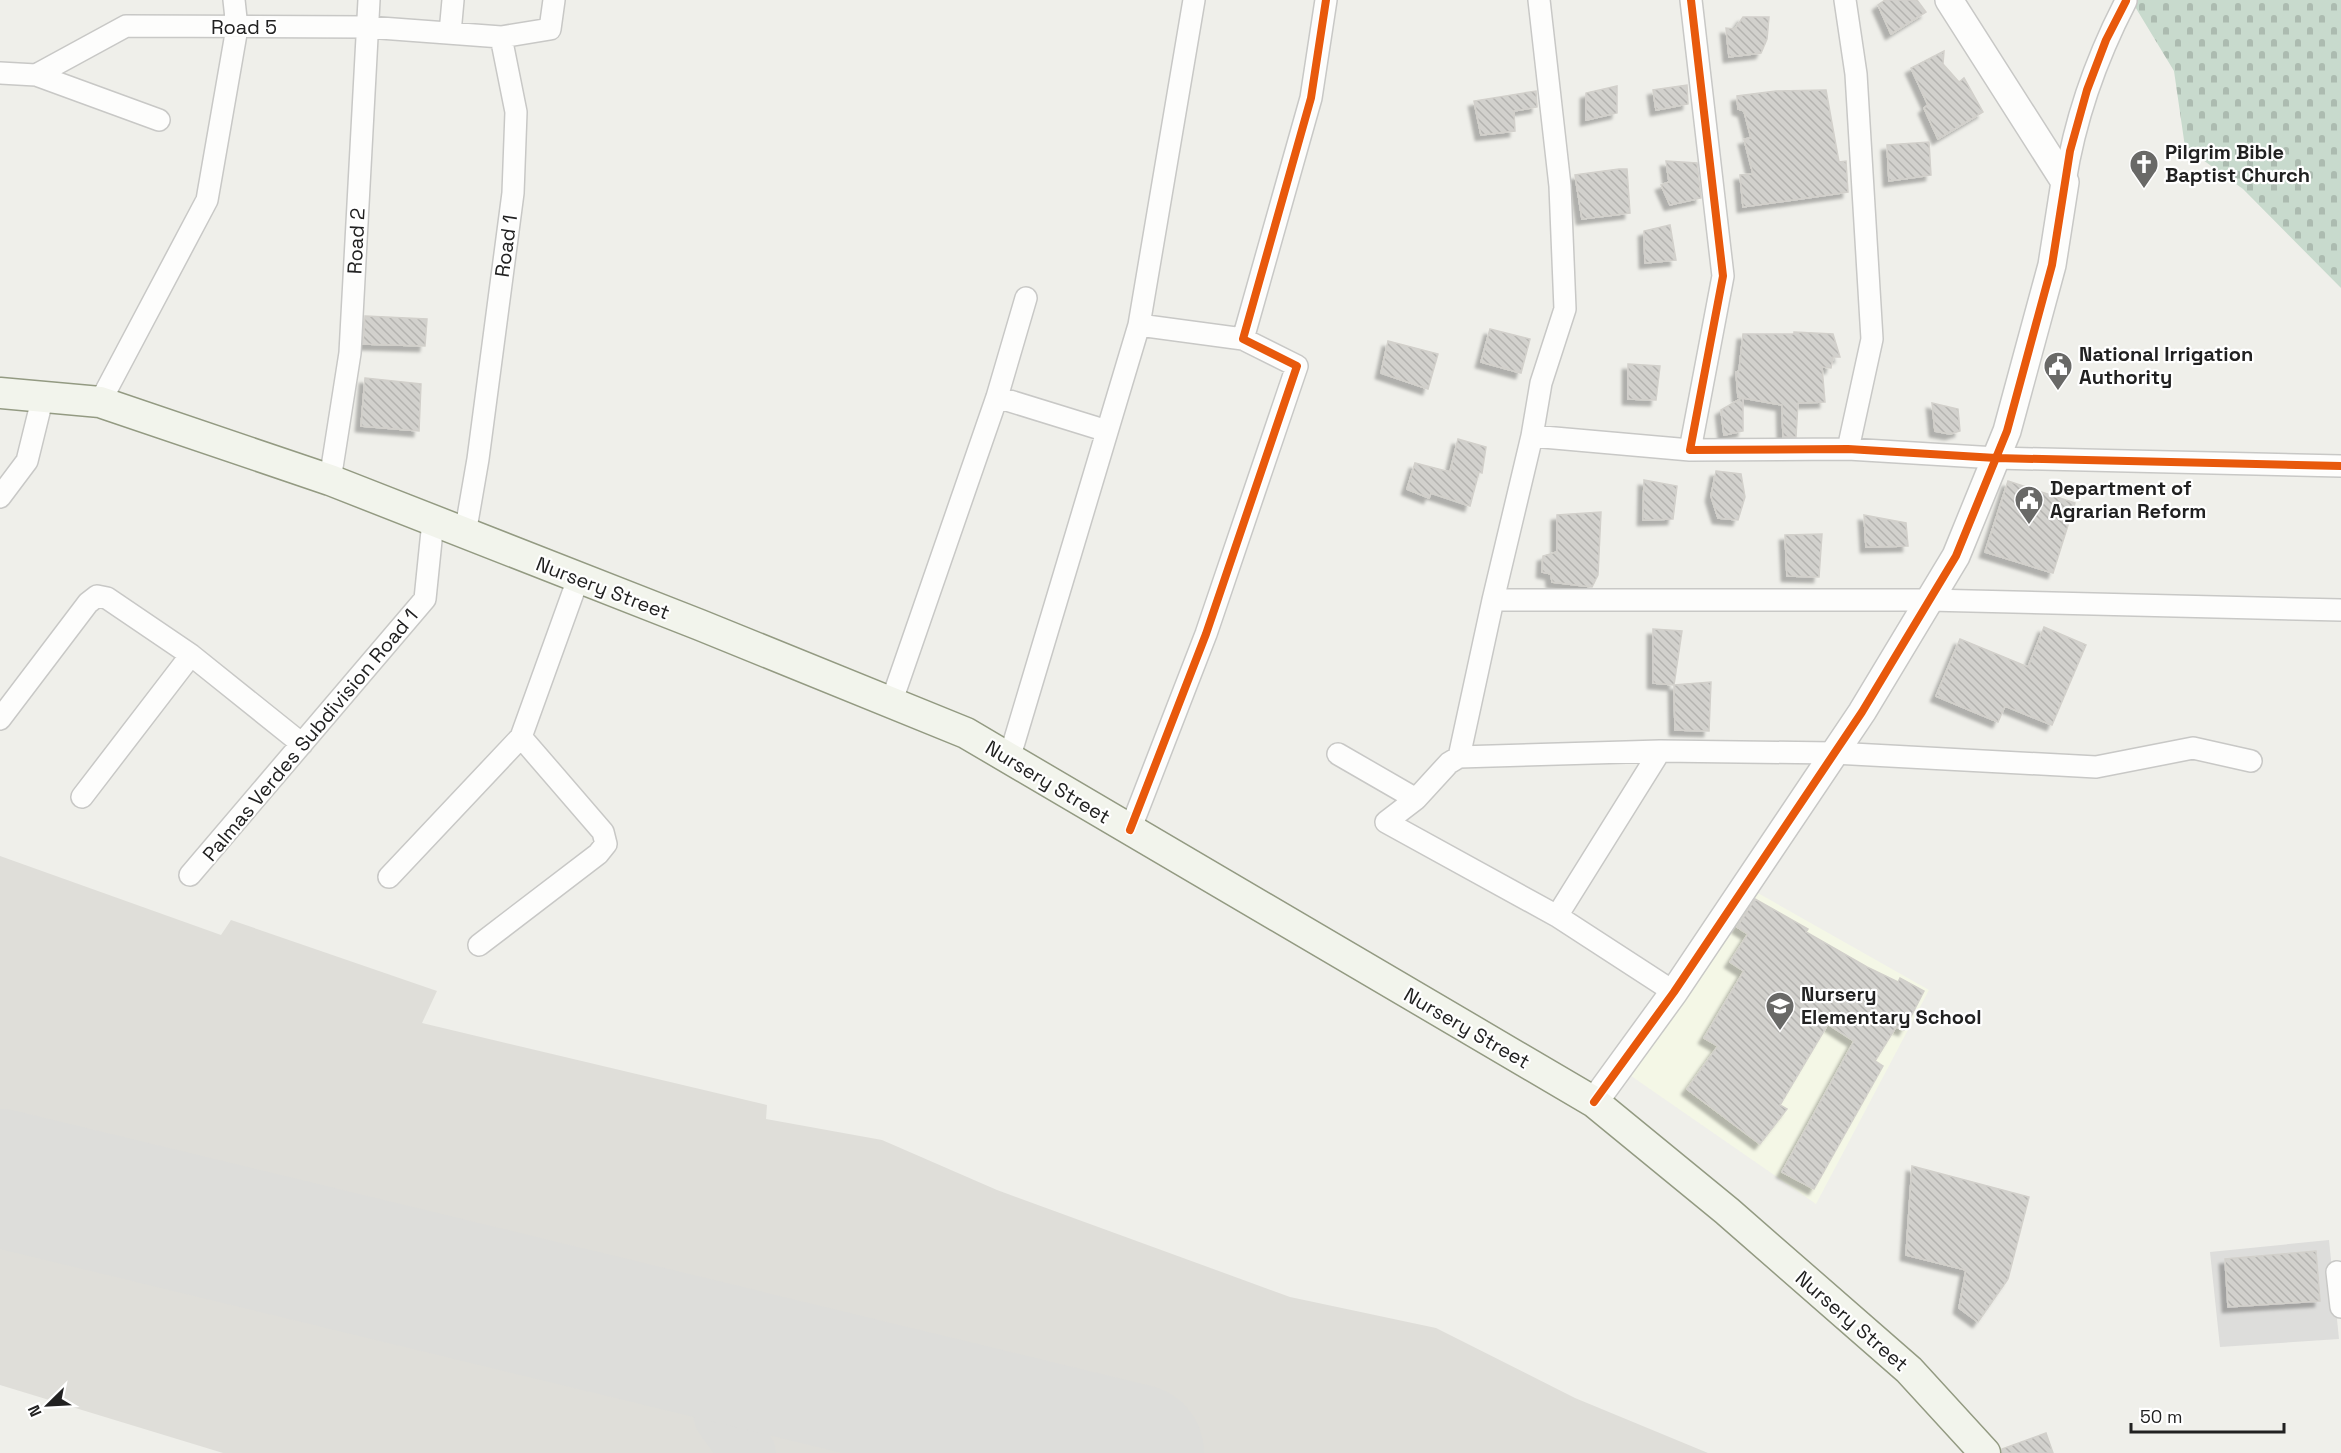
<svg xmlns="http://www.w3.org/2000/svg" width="2341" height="1453" viewBox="0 0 2341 1453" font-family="'Space Grotesk',sans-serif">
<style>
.education{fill:#f4f7e6}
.religious{fill:#dddddb}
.airport{fill:#dfded9}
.cemetery{fill:url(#cemetery-stones)}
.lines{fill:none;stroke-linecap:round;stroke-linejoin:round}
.taxiway{stroke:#ddddda;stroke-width:56}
.runway{stroke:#ddddda;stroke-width:138}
.building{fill:url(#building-back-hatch);stroke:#d2d0cb;stroke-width:1.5;filter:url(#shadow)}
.minor-casing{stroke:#c8c8c6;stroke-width:24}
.tertiary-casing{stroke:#c8c8c6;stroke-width:30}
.secondary-casing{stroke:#939a82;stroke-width:33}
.minor{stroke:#fdfdfc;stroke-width:21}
.tertiary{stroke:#fdfdfc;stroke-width:27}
.secondary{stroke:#f2f4ec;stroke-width:30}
.cycleway-casing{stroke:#fff;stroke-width:11}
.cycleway{stroke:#e8590c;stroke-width:8}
.labels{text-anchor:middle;stroke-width:4.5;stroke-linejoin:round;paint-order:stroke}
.street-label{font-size:20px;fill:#212121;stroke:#fff}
.poi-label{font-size:20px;font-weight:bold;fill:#212121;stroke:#fff;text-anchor:start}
</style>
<defs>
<pattern id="cemetery-stones" width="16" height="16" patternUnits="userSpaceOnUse" patternTransform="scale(1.5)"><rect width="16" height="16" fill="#c8dacd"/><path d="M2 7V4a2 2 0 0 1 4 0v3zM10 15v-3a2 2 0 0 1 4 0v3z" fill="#acbbb0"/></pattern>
<pattern id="building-back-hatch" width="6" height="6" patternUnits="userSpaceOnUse" patternTransform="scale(1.5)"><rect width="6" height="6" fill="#d2d1cd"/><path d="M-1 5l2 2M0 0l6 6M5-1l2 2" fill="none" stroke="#b4b3b0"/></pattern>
<filter id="shadow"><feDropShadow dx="-5.5" dy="5.5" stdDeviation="1.5" flood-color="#0004"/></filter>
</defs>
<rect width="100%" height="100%" fill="#efefea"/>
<path class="education" d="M1749,888L1929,990L1816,1204L1624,1071Z"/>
<path class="religious" d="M2329,1240L2339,1339L2220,1347L2210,1252Z"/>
<path class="airport" d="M0,856L221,935L231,920L437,991L422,1023L767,1105L766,1119L882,1140L997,1190L1290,1297L1436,1328L1575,1398L1708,1453H223L0,1385Z"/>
<path class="cemetery" d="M2131,0H2341V288L2243,189L2185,147L2174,71Z"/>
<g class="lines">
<path class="taxiway" d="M695,1346L706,1361L722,1417L748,1453
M722,1417L732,1389L763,1363
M1093,1443L1099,1453"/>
<path class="runway" d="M0,1178L1135,1453"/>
</g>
<path class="building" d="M1885,0H1917L1926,12L1891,34L1878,5Z
M1743,17H1769L1767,39L1761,53L1729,57L1726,28L1735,29Z
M1944,51L1943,64L1959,82L1964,78L1983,112L1938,139L1924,108L1928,105L1911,68Z
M1687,85L1688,104L1656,110L1653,90Z
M1617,86V113L1586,120V93Z
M1826,90L1839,162L1846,161L1848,192L1743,207L1740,175L1753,174L1744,139L1751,138L1744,111L1738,109L1737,96L1776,91Z
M1536,91L1537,107L1514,111L1515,131L1481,135L1474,101Z
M1929,142L1931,175L1889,181L1887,145Z
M1666,161L1697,163L1701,198L1670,205L1661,185L1669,182Z
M1619,169H1627L1630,213L1582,219L1575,175Z
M1670,225L1676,260L1645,263L1644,231Z
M365,316L427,319L425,346L363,344Z
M1490,329L1530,339L1521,373L1481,362Z
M1794,332L1833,334L1840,357H1833L1831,368L1822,367L1825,402L1798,403L1796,437H1783L1782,405L1743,398V431L1724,435L1721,410L1742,398L1738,397L1736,372L1739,371L1743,334H1794Z
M1388,341L1438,354L1428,389L1381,373Z
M1628,364L1660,366L1656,400L1628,399Z
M365,378L421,384L419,431L361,426Z
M1932,403L1958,409L1960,431L1950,434L1935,431Z
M1458,439L1486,447L1482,473L1479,472L1470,506L1431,493L1429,498L1407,489L1415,463L1450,472Z
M1716,471L1741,474L1745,497L1738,520L1718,518L1711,496Z
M1644,480L1677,486L1673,519L1643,520Z
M2008,481L2075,503L2053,573L1985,552Z
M1601,512L1598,575L1592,587L1552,582L1551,574L1542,572L1543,556L1557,552V515Z
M1864,515L1906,523L1908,546L1866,547Z
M1822,534L1819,577L1787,576L1785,535Z
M2044,627L2086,645L2052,725L2005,706L1998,722L1936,696L1960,639L2028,667Z
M1653,629L1682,631L1674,685L1653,683Z
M1711,682L1709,731L1675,730L1674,685Z
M1755,899L1808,929L1806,932L1867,967L1898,982L1900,978L1924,991L1904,1030L1896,1027L1875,1061L1883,1066L1814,1189L1782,1172L1854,1041L1828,1024L1780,1105L1787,1109L1760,1144L1687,1089L1718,1046L1704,1038L1744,971L1730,962L1748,934L1737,927Z
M1912,1166L2029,1197L2008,1279L1978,1322L1959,1308L1966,1270L1906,1255Z
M2316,1251L2320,1301L2228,1307L2225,1259Z
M2046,1433L2053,1453H2002V1449Z"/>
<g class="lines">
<g class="minor-casing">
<path id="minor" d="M1691,0L1723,276L1690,450L1848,449L1996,458L2341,466
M1845,0L1856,74L1872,339L1848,449
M450,33L453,0
M0,73L36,75L126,26L367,27L501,37
M36,75L159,120
M2065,182C2075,118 2096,59 2126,1
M1139,325L1243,339
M997,397L1107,431
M100,402L207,200L237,28L234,0
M1532,436L1541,383L1565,309L1560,186L1539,0
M330,480L350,353L369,0
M0,497L27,461L43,396
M465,534L478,459L513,193L516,112L501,37L550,29L554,0
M1493,600H1929L2341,610
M891,703L997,397L1026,298
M0,719L88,603L97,596L107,598L191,655L302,744
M1338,754L1416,799L1449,763L1459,757L1493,600L1532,436L1690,450
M1459,757L1660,751L1834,753L2096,767L2193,748L2251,761
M1009,759L1139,325L1194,0
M82,797L191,655
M1416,799L1386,822L1557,916L1660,751
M1130,830L1206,634L1297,366L1243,339L1311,98L1326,0
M190,875L425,599L433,521
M389,877L521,737L578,579
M1557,916L1674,992
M479,945L598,854L606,844L603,832L521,737
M2337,1272L2341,1307"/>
</g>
<g class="tertiary-casing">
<path id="tertiary" d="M1594,1102L1674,992L1862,712L1956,556L2007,431L2052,265L2065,182L1949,0"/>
</g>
<g class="secondary-casing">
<path id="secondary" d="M0,393L100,402L330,480L700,625L966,733L1594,1102L1727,1211L1909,1370L1985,1453"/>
</g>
<use href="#minor" class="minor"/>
<use href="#tertiary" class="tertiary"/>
<use href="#secondary" class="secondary"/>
<g class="cycleway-casing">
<path id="cycleway" d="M1691,0L1723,276L1690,450L1848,449L1996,458L2341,466
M1130,830L1206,634L1297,366L1243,339L1311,98L1326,0
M1594,1102L1674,992L1862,712L1956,556L2007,431L2052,265L2070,151L2087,90L2106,40L2126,1"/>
</g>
<use href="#cycleway" class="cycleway"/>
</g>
<defs>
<g id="church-pin" transform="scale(1.5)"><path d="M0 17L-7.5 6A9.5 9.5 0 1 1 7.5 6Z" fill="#696967" stroke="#fff"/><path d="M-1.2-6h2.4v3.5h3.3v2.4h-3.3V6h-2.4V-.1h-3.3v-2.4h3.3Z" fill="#fff"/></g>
<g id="civic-pin" transform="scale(1.5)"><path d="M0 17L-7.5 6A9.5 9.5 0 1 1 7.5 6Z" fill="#696967" stroke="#fff"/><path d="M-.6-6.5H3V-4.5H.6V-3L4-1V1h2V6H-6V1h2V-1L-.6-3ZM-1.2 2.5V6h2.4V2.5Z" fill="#fff"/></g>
<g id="school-pin" transform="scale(1.5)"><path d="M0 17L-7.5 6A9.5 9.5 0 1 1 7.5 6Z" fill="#696967" stroke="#fff"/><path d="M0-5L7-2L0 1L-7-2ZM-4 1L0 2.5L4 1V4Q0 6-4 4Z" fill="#fff"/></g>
</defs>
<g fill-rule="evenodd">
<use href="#church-pin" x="2144" y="164"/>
<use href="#civic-pin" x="2058" y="366"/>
<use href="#civic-pin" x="2029" y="500"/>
<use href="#school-pin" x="1780" y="1006"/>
</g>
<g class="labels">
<g class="street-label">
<text x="244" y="34">Road 5</text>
<text transform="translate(356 241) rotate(-87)" y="7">Road 2</text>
<text transform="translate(506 246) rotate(-82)" y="7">Road 1</text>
<text transform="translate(603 588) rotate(21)" y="7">Nursery Street</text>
<text transform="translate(310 735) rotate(-50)" y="7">Palmas Verdes Subdivision Road 1</text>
<text transform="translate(1048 782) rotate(31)" y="7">Nursery Street</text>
<text transform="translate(1467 1028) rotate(30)" y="7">Nursery Street</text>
<text transform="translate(1852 1321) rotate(41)" y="7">Nursery Street</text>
</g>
<g class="poi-label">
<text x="2165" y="159">Pilgrim Bible<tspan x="2165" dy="23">Baptist Church</tspan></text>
<text x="2079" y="361">National Irrigation<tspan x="2079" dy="23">Authority</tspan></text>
<text x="2050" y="495">Department of<tspan x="2050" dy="23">Agrarian Reform</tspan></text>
<text x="1801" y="1001">Nursery<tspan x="1801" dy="23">Elementary School</tspan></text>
</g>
</g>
<g transform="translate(48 1405) rotate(246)" stroke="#ffffff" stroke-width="4.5" paint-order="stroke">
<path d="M0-4.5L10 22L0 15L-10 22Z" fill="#212121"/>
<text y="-9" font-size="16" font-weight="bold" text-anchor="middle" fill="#212121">N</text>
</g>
<path d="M2131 1423v9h153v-9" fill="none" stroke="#212121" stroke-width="3"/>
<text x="2140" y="1423" font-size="18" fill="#212121" stroke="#ffffff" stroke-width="4.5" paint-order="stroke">50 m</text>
</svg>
